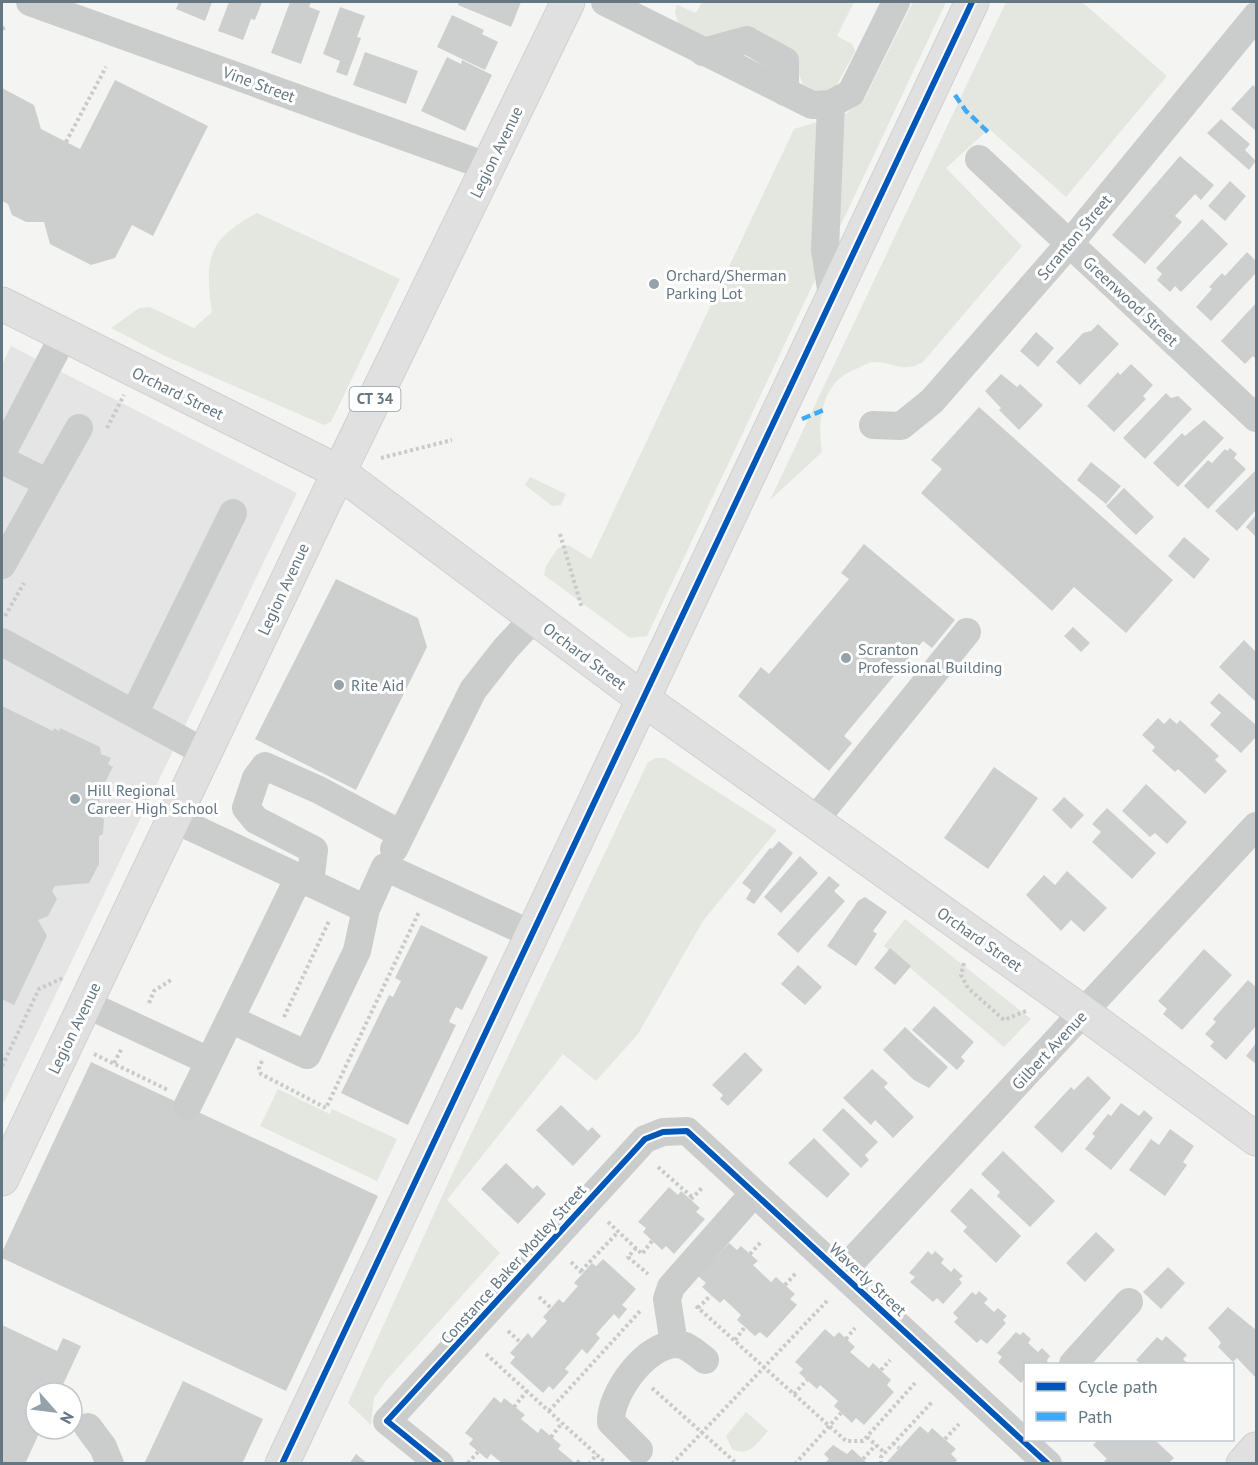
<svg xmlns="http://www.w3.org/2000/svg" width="1258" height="1465" viewBox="0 0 1258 1465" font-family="'PT Sans',sans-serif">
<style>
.built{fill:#e4e5e4}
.green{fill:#e4e7e0}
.building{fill:#cdcfcf}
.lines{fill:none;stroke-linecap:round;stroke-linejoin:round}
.major-casing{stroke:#d0d0d0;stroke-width:35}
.highway-casing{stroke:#d0d1d1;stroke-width:35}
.path{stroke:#cacaca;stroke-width:4;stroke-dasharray:3 3;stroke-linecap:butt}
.minor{stroke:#cbcdcd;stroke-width:28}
.major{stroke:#e0e0e0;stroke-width:33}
.highway{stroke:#e0e0e0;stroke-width:33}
.quiet{stroke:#3fa9f5;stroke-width:4.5;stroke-dasharray:9 4.5;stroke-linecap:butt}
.cycleway-casing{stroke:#fff;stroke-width:10}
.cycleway{stroke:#0057b8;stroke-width:6}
.poi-dot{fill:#96a2a9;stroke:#fff;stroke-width:2}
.labels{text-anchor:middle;stroke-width:6;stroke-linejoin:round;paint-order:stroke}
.shield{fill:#fff;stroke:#929fa8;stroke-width:1.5}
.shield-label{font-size:15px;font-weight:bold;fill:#637682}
.street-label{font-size:16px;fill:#637682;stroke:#fff}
.poi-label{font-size:16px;fill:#637682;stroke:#fff;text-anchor:start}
</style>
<rect width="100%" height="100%" fill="#f4f4f2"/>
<path class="built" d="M11,346L297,493L2,1106V365Z"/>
<path class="green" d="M702,2H854L837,36L852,44L855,51L835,88L819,94L804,88L790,48L757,29L709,41L680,27L675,13L677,5L696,13Z
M913,2H946L647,636L630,638L544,575L546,566L558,548L568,545L591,559L794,129L847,113L865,98Z
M1006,2H1082L1167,76L1066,197L989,129L946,168L1022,246L923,362C901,374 895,362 874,362C868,362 861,367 856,369C822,381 817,420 822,452L770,500Z
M257,213L400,279L331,422L324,425L165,356L111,328L139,308L150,307L194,328L212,312C204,259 208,239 257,213Z
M530,477L566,494L561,505L552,506L525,485Z
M656,758H665L777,830L703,921L638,1034L596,1081L563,1054L447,1200L500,1253L385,1382L374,1398L371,1425L348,1403L454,1170L648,762Z
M905,919L1031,1019L1004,1047L884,946Z
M278,1089L330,1114L332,1109L397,1139L377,1181L260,1126Z
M746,1412L768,1431C757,1443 749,1458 732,1449L726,1436Z"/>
<path class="building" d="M179,2H212L205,21L176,9Z
M229,2H262L255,20L251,19L243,40L218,31Z
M290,2H311L309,7L320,11L301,64L271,53Z
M459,2H521L511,27L458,5Z
M340,7L365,16L357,37L361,38L347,76L336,72L340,61L323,54Z
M452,15L484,30L482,34L498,42L485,70L437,47Z
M365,52L418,71L406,104L353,85Z
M447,57L461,64L462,60L492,75L465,131L421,111Z
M115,80L208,126L153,236L132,225L115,258L91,265L50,244L44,222H26L12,215L8,204L2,201V88L34,105L41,129L80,149Z
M1253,85L1256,88V131L1231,109Z
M1221,119L1250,144L1245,150L1256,161L1249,170L1207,133Z
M1180,156L1214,185L1201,200L1195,194L1175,216L1182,222L1145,264L1112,235Z
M1230,181L1246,196L1225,221L1208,206Z
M1202,219L1228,244L1181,292L1175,286L1170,292L1157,280L1162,274L1156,268Z
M1247,252L1256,261V273L1211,321L1196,307L1212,289L1209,287L1222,273L1225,276Z
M1256,303V359L1253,356L1245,364L1221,341Z
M1098,324L1119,344L1080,385L1056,362L1083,333L1091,331Z
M1036,332L1054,348L1038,367L1020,351Z
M1131,364L1153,385L1143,396L1146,399L1114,432L1087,406L1118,372L1120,375Z
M1001,374L1017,387L1020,384L1043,405L1019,430L999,410L1001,408L985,391Z
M1166,393L1171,398L1178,396L1192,409L1145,459L1123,438Z
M979,407L1173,580L1126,633L1074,587L1052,611L921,493L942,469L931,460Z
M1204,420L1224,438L1178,487L1153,463L1182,433L1185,436Z
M1230,448L1237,454L1234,458L1246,469L1208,509L1184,486L1208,460L1212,463L1225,449L1227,451Z
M1091,462L1121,486L1106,504L1077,480Z
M1256,470V510L1237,531L1215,511Z
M1124,488L1154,517L1136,535L1106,506Z
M1256,515V537L1246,527Z
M1184,537L1210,559L1194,579L1168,556Z
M864,544L955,620L932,648L923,641L844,736L852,743L829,771L738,696L761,667L769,674L849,579L841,573Z
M336,579L418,618L427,647L356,790L255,739Z
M1073,627L1090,643L1081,652L1064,636Z
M1244,640L1256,652V702L1219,667Z
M1219,693L1256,725V737L1241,753L1210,725L1221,713L1210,703Z
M2,706L53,731L54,728L59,731L60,728L100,747L101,754L111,758L108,764L113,767L100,792L99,816L104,819L103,834L99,836V864L89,883L55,886L52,891L57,899L48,916L38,920L47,936L14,1005L2,999Z
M1158,718L1164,724L1170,718L1177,724L1180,720L1219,756L1215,760L1227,771L1205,794L1178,769L1175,772L1152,751L1155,747L1142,735Z
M994,767L1038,798L988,869L944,838Z
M1146,784L1187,822L1167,844L1155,833L1150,837L1122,811Z
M1064,797L1084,815L1071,829L1052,810Z
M1107,808L1156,853L1132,879L1092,842L1101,832L1092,824Z
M779,841L793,853L754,904L746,899L751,890L742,883L770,848L772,849Z
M800,856L818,873L781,913L764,897Z
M1067,871L1107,908L1084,932L1071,920L1061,931L1026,895L1044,875L1055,885Z
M829,876L840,885L834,891L845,901L798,953L777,934Z
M865,897L887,912L873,931L877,934L856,966L827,946L858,901Z
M421,925L488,957L462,1010L456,1007L449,1022L456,1025L408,1125L341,1093L389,995L393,997L401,981L395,978Z
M890,948L911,966L895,985L874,968Z
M1204,949L1232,975L1182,1030L1163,1014L1167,1009L1158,1001Z
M798,965L822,987L805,1005L781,984Z
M1248,980L1256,987V1026L1226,1060L1210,1046L1214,1042L1205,1034L1216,1022L1213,1019Z
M934,1006L974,1042L961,1057L965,1061L957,1070L912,1030Z
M905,1027L948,1067L929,1088L914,1080L883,1050Z
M1256,1043V1064L1246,1056Z
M745,1052L763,1070L728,1106L720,1099L723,1095L712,1085Z
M91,1062L378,1196L286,1391L2,1258V1252Z
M872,1069L888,1083L884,1087L914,1117L893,1138L875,1120L871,1125L843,1098Z
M1088,1076L1111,1098L1062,1153L1034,1127L1071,1087L1074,1090Z
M1121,1103L1139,1116L1144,1110L1153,1118L1111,1170L1085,1149L1095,1136L1092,1134L1108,1114L1111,1116Z
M561,1105L588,1131L592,1127L601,1136L573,1166L536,1130Z
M843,1108L878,1142L865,1155L869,1160L861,1168L822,1130Z
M1170,1129L1194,1146L1183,1162L1187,1165L1165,1196L1129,1170L1151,1139L1159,1145Z
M814,1138L850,1174L827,1198L788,1163Z
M1003,1151L1055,1201L1030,1227L997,1196L1000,1192L981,1174Z
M506,1163L533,1189L537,1185L546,1194L518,1224L481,1189Z
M669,1187L678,1195L681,1191L691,1200L700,1208L696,1212L705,1219L674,1254L666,1246L662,1250L643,1232L646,1228L638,1222Z
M971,1188L1021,1236L996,1263L963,1231L967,1227L950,1211Z
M1096,1232L1115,1250L1085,1282L1066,1263Z
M729,1243L737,1250L741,1246L758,1261L753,1265L771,1282L776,1277L795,1294L790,1299L797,1305L767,1338L760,1332L755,1336L737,1320L741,1315L724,1299L720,1303L702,1287L706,1283L698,1276Z
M928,1251L932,1255L935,1251L944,1259L941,1263L951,1272L954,1268L963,1276L959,1279L962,1283L943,1304L937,1298L933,1302L910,1282L915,1277L909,1273Z
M603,1259L636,1289L622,1305L627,1309L619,1319L614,1314L596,1334L600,1338L587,1354L582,1349L565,1369L569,1372L553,1390L549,1386L543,1393L510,1363L515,1357L510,1353L528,1333L532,1338L547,1321L543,1317L559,1299L563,1303L578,1286L574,1283L592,1263L596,1266Z
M1168,1267L1185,1283L1161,1309L1143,1292Z
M979,1291L988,1299L984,1303L994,1312L998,1308L1007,1316L1003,1320L1006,1323L987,1344L981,1339L977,1343L954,1322L958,1318L953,1313L972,1292L976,1295Z
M1228,1307L1256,1330V1378L1237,1358L1233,1362L1218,1347L1221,1343L1219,1340L1208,1328Z
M2,1325L57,1351L63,1338L81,1346L59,1393H36V1429H41L25,1464H2Z
M825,1329L834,1337L839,1332L855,1347L850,1352L869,1368L873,1363L891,1380L887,1385L894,1392L864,1425L856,1418L852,1423L834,1406L838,1401L820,1385L817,1389L799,1373L803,1369L795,1362Z
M1016,1332L1020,1335L1023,1332L1031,1339L1028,1343L1038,1352L1042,1348L1050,1356L1047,1360L1048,1364H1026V1377L1021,1383L998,1362L1002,1357L997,1353Z
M1166,1336L1187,1355L1183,1359L1187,1363L1185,1364H1141L1136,1360L1157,1337L1162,1341Z
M183,1381L263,1419L242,1464H144Z
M494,1397L501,1403L504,1398L525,1415L521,1419L538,1433L541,1428L561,1445L558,1449L575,1463L578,1459L583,1464H503L491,1454L487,1459L469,1444L473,1439L465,1433Z
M920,1426L928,1433L932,1428L956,1449L951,1454L957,1460L954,1464H885Z
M1098,1440H1155L1174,1458L1168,1464H1107L1104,1461L1107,1459L1093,1445Z
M833,1445L847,1454L852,1449L868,1464H824L829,1459L824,1454Z
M356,1454L368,1464H349Z"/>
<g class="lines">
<g class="major-casing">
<path id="major" d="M2,304L339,472L643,699L1084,1013L1256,1139
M1243,1464L1256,1449"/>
</g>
<g class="highway-casing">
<path id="highway" d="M2,1179L324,503L568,2
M282,1464L972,2"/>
</g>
<path class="path" d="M2,29L6,27
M66,142L106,67
M107,428L124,395
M381,458L452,440
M560,534L582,608
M5,616L24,583
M964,963L961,975L968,988L1004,1020L1028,1010
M149,1003L154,991L171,980
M284,1017L329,921
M94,1054L168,1090
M262,1061L259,1068L261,1074L326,1108L419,912
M114,1063L122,1048
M2,1066L39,989L65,977
M658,1167L693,1198
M691,1199L703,1187
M608,1222L642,1254L652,1241
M636,1248L628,1257L648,1274
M750,1254L762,1241
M571,1262L583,1274
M581,1271L618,1232
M785,1285L796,1273
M539,1297L551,1308
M696,1306L846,1441H863L915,1383
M698,1308L711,1295
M508,1331L520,1342
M846,1339L855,1328
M735,1340L745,1327
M486,1354L607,1464
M881,1370L890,1360
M652,1388L735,1462
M794,1394L807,1380
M514,1407L527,1391
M549,1411L641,1310
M551,1437L562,1423
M867,1437L884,1452
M945,1439L959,1424
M893,1443L899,1448
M863,1459L876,1445
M468,1463L478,1452
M589,1464L597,1454
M672,1464L827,1301
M795,1464L841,1413
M881,1464V1457L933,1401"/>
<path class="minor" d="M30,2L489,167
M605,2L812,105L831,104
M703,52L747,40L785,61V92
M979,159L1256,418
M832,295L825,250L831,104L851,93L896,2
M873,425L901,426L932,401L1070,243L1256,16
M2,453L64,335
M2,460L48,483L2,565
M48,483L79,428
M2,642L206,753
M134,714L233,513
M174,819L366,909L385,867L531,934
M814,821L967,632
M394,849L473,690L506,648L534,618
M299,877L230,1019L307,1055L357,951L366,909
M310,883L314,850L256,820L246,808L256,778L265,766L319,790L401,834
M86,1004L209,1061
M187,1107L230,1019
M841,1273L1256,826
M674,1344L667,1299L671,1287L754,1193
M1073,1364L1129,1302
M88,1427L103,1447L110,1464
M639,1450L611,1422C610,1394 645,1345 676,1344C687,1344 697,1354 705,1360
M440,1464L387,1421L645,1139L663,1132L687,1131L1048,1464"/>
<use href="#major" class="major"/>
<use href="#highway" class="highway"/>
<path class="quiet" d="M955,95L966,111L988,132
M802,419L826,409"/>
<g class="cycleway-casing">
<path id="cycleway" d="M282,1464L972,2
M440,1464L387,1421L645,1139L663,1132L687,1131L1048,1464"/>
</g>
<use href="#cycleway" class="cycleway"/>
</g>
<g class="poi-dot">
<circle cx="654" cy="284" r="6"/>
<circle cx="846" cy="658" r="6"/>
<circle cx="339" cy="685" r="6"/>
<circle cx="75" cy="799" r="6"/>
</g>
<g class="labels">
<rect class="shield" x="349.5" y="387" width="51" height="24" rx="4.5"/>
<g class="shield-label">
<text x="375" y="404">CT 34</text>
</g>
<g class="street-label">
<text transform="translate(259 84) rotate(20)" y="6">Vine Street</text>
<text transform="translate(496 152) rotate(-64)" y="6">Legion Avenue</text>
<text transform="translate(1074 237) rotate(-50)" y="6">Scranton Street</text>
<text transform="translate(1131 301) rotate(43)" y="6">Greenwood Street</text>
<text transform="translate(178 393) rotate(26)" y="6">Orchard Street</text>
<text transform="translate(283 589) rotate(-65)" y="6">Legion Avenue</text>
<text transform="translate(585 656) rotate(37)" y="6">Orchard Street</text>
<text transform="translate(980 939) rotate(35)" y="6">Orchard Street</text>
<text transform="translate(74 1028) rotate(-64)" y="6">Legion Avenue</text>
<text transform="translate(1049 1050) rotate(-47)" y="6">Gilbert Avenue</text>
<text transform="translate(513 1264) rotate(-48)" y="6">Constance Baker Motley Street</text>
<text transform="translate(868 1279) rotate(43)" y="6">Waverly Street</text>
</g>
<g class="poi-label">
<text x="666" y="281">Orchard/Sherman<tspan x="666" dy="18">Parking Lot</tspan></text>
<text x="858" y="655">Scranton<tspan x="858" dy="18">Professional Building</tspan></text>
<text x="351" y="691">Rite Aid</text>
<text x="87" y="796">Hill Regional<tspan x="87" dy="18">Career High School</tspan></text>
</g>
</g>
<rect width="1258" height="1465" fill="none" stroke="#637682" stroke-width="6"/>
<rect x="1024" y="1363" width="210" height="78" fill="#ffffff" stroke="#c1c8cd" stroke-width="1.5"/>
<rect x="1036" y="1382" width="30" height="9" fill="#0057b8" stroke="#c1c8cd" stroke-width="1.5"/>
<text x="1078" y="1393" font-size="18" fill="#637682">Cycle path</text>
<rect x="1036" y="1412" width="30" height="9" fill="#3fa9f5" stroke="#c1c8cd" stroke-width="1.5"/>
<text x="1078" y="1423" font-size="18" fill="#637682">Path</text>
<g transform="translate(54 1411) rotate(118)"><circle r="28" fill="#ffffff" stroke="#c1c8cd" stroke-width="1.5"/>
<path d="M0-4.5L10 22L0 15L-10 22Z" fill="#96a2a9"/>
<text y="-9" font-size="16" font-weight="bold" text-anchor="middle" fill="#637682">N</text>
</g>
</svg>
